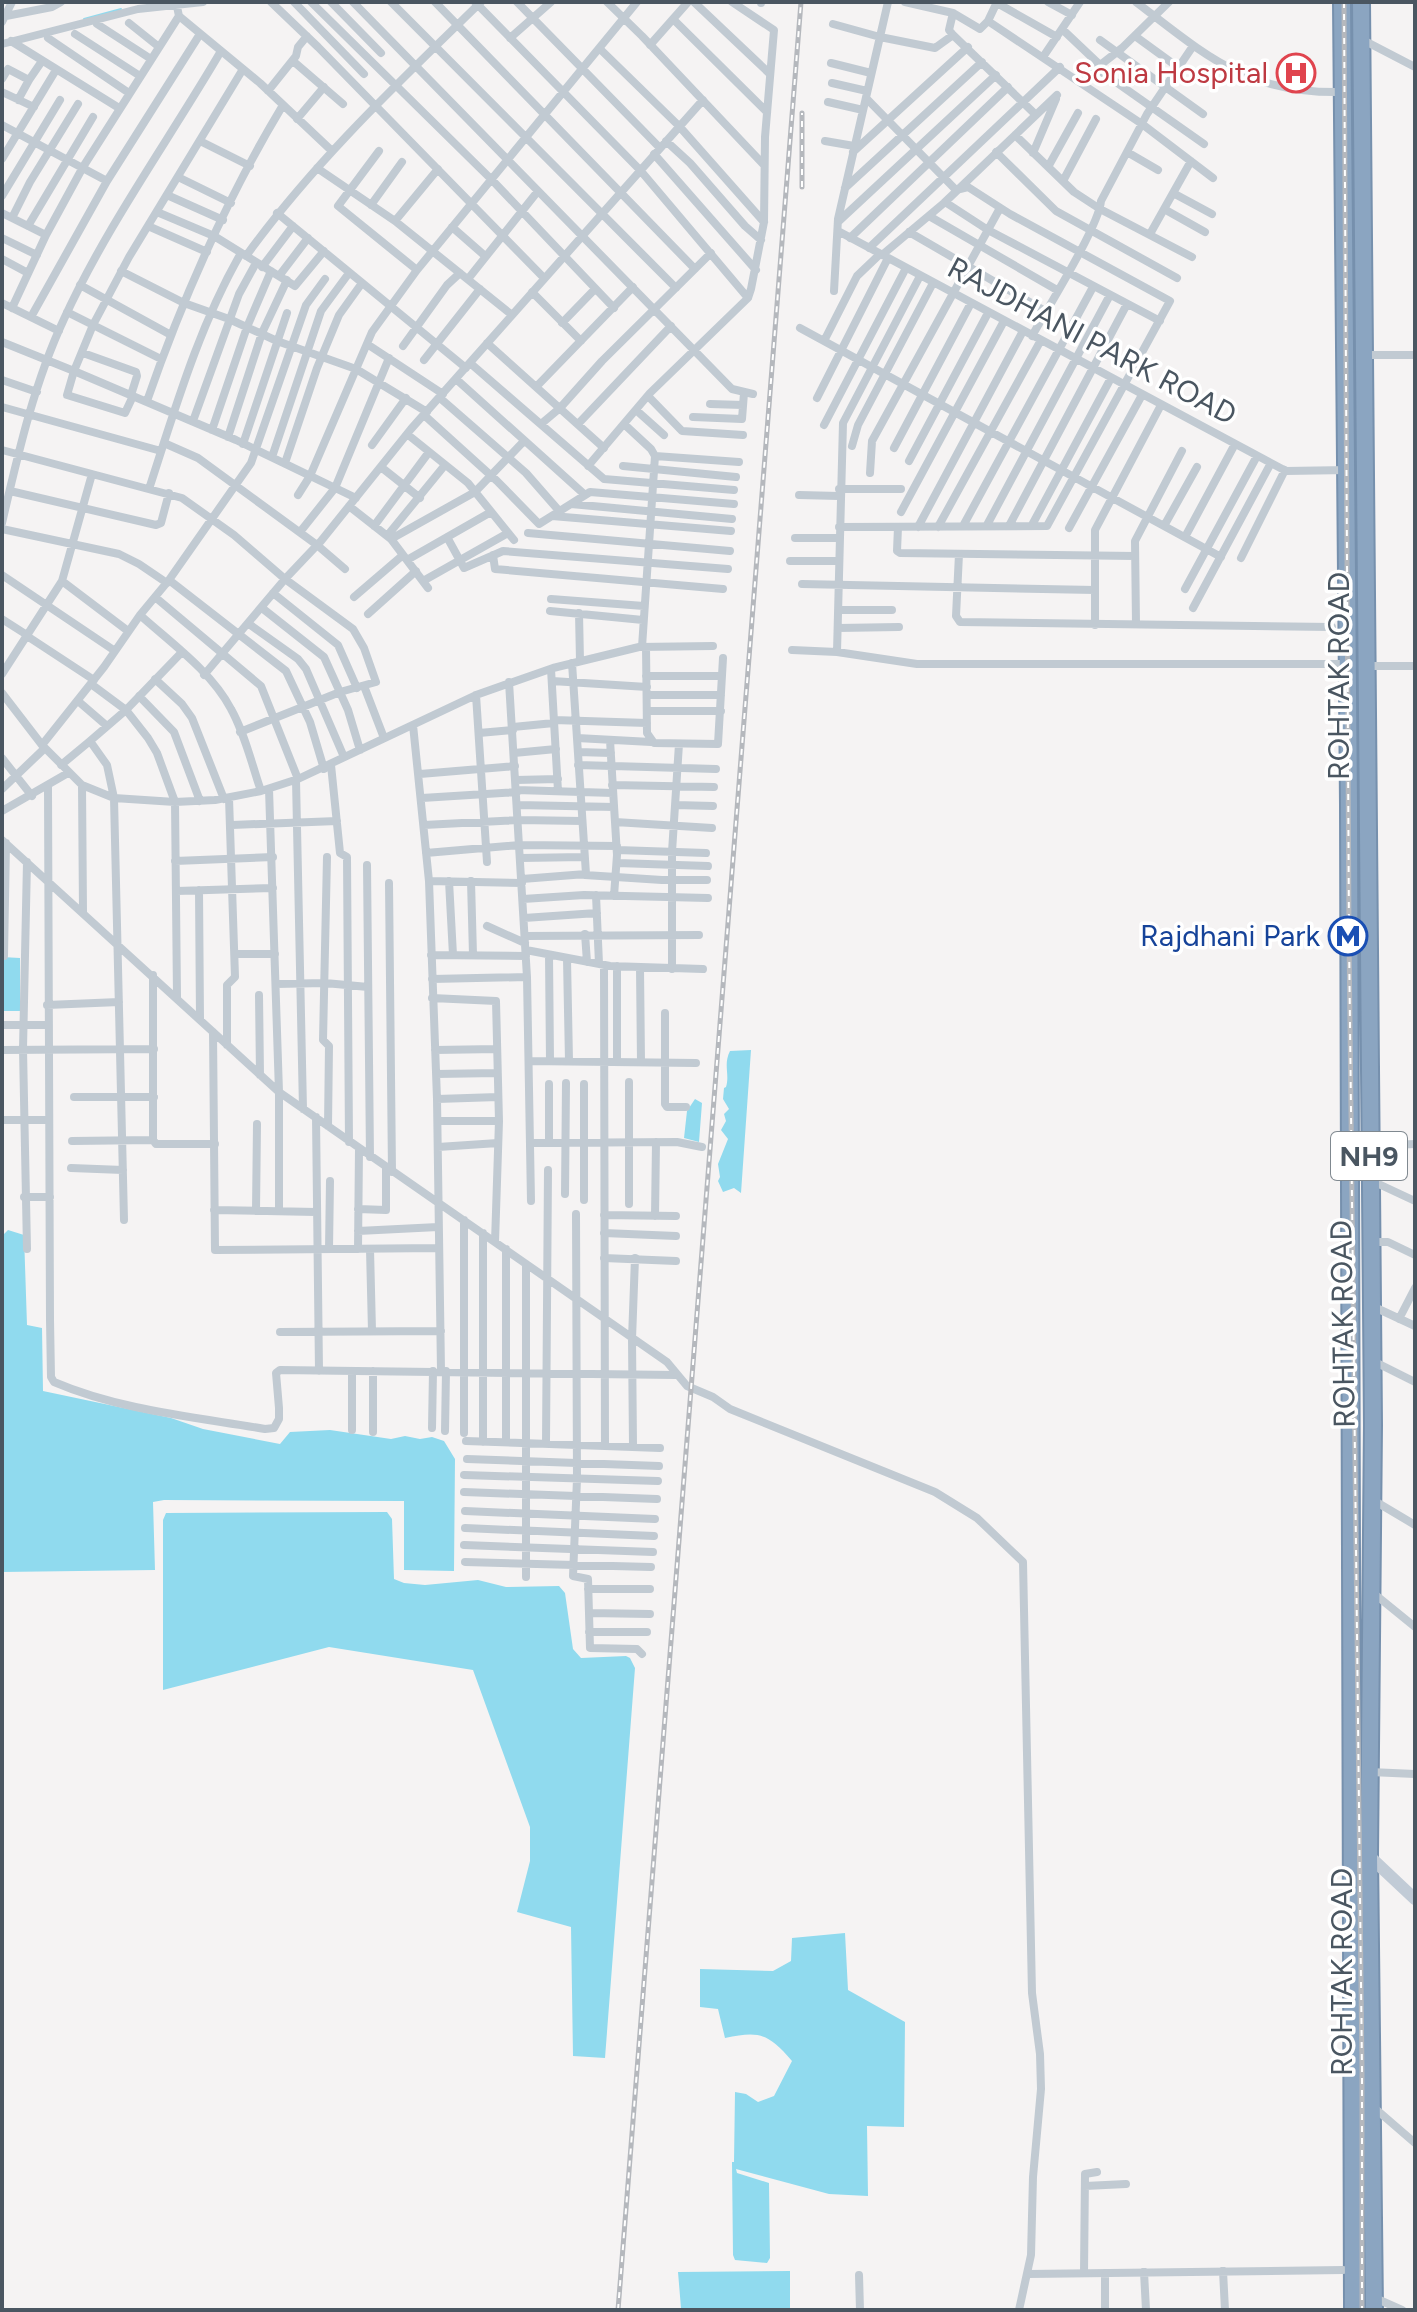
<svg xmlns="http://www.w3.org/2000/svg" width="1417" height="2312" viewBox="0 0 1417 2312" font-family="Figtree,sans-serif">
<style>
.water{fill:#90daee}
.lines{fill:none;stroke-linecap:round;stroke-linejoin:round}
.stream{stroke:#90daee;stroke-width:2}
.highway-casing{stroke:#7690ad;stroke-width:20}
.street{stroke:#c1cad2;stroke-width:8}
.secondary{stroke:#c1cbd6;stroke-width:12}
.highway{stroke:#8ba5c1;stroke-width:16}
.rail-casing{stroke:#b5b8bd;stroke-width:5}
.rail{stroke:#fff;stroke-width:2;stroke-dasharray:6;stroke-linecap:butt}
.labels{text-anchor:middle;stroke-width:7;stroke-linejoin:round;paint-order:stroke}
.shield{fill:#fff;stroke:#808990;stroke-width:2}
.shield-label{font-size:28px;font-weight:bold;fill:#4a5661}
.health-label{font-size:30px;fill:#be3a42;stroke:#fff;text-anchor:end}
.street-label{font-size:30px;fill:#4a5661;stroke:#fff}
.transit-label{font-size:30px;fill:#164399;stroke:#fff;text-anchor:end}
</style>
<rect width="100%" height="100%" fill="#f5f3f3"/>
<path class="water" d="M2,957L20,958V1011H2Z
M751,1050L741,1193L734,1188L723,1192L718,1181L720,1177L718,1164L728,1139L721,1130L726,1121L724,1114L729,1109L723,1099L724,1088L726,1087C730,1074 723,1065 730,1051Z
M695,1099L702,1103L699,1142L684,1138L687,1111Z
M8,1230L24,1235L27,1325L42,1328L43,1391L171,1418L203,1429L280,1444L290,1432L330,1430L391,1439L405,1436L420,1439L432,1437L444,1441L455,1459L454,1571L404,1570V1501L164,1500L153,1502L155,1570L2,1572V1236Z
M387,1512L392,1519L394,1579L404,1583L425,1585L478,1580L506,1587L559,1586L565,1593L573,1649L581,1658L626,1656L630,1658L635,1668L605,2058L573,2056L571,1927L517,1912L530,1861V1827L473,1670L329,1647L163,1690V1520L166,1513Z
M845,1933L848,1990L905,2022L904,2127L867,2126L868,2196L829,2194L736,2169L737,2173L769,2183L770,2258L767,2263L735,2260L733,2255L732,2162H734L735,2092L746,2094L758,2102L774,2096L792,2061C768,2033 759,2031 725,2038L718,2009L700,2007V1969L773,1971L791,1961L792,1938Z
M790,2271V2310L681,2308L678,2272Z"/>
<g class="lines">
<path class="stream" d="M147,4L157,2
M84,19L121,9"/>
<g class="highway-casing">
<path id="highway" d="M1342,2L1349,804L1353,2310
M1361,2L1373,1425L1369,1854L1374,2310"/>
</g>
<path class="street" d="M176,2L179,16L260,83L332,151
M271,2L318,47L544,278
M294,2L364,74
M311,2L492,180L614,308
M331,2L381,53
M353,2L732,389L753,394
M391,2L676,288
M435,2L695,269
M475,2L640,170L748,298
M517,2L660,148
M607,2L642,36L764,165
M694,2L770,74
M905,2L953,13L980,29L988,21L997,2
M1048,2L1072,15
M1136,2C1208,57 1247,94 1343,92
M761,3V2
M997,3L1057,37
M953,13L949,30L953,35
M6,16L52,7L61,2
M673,19L767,112
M988,21L1142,124L1213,178
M2,22L12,2
M129,23L159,47
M97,24L151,59
M833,24L880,37L935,48L953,35L1036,115L1057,95
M1062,29L1100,65
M75,34L140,76
M1135,36L1179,68
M48,38L129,93
M510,38L551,2
M1100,40L1203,114
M1363,40L1415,67
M11,41L119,108
M2,44L138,9L203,2
M650,45L688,2
M600,49L679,126L764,222
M1043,57L1080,2
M293,61L343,104
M831,63L871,73
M1096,68L1204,144
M243,69L129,257L93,325L74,371L236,440L356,498
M2,79L8,69L29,80L42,61
M1080,81L1122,48L1169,2
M832,83L867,91
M268,91L296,56L298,47L307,36
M2,92L34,107
M18,100L29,80
M828,102L863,110
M297,119L324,87
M2,125L107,181
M1015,135L1074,192L1100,209L1192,257
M200,141L250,166
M666,141L690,163L745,226L761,240
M825,141L854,146
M379,151L338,206L417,270
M853,152L968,47
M996,152L1056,211L1177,278
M1127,152L1158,170
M1033,153L1056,99
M654,154L756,270
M2,159L56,70
M1048,167L1078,113
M317,168L395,221L512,315
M178,177L231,203
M1063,181L1096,119
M845,188L982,62
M1173,193L1212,214
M167,195L223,220
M2,196L60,100
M945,202L988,230L1160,321
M371,205L402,162
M1164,209L1205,232
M157,212L214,236L295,286L324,251
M2,213L46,235L83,167L179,16
M277,213L466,368
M929,216L1057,290
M12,218L30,182L78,104
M395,221L438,169
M839,221L996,75
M28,226L93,117
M148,226L207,252
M452,227L484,255
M838,231L1286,471L1348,470
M909,232L1045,311
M1150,234L1191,161
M2,238L37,255
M850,238L1008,87
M869,248L1060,67
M882,255L944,203L1036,115
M246,256C314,162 398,83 481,2
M2,259L28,273
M262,267L293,226
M121,271L184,303L229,319L277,341L356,369L427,412
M279,276L308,238
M468,279L538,191
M80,285L171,335
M834,291L838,219L888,2
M532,292L581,341
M2,303L59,331
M12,308L46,235
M67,312L161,359
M31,317L107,181L200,34
M562,323L595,289
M800,328L1221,557
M1032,336C1047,309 1099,226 1101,201L1147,114L1193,46
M824,341L857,276L880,254
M2,342L74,371L67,395L125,413L133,396
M487,343L604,448
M367,344L443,394
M403,346L447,285L460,273
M83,353L136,372L137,376L131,395
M1364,355H1415
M424,360L480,289
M470,363L604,479L734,490
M456,379L584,494
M2,380L37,392
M536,387L633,287
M648,396L682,431L743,435
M440,398L526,473L560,512
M817,398L888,258
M147,401C182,300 227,198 283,105
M710,404L743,405
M2,407L161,451
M636,410L664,435
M424,415L497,481L539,524L590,492L734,504
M693,417L742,419L744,393
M193,421L239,294L256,263
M541,424L560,408L602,361L711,253
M578,424L671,326
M624,424L651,449L655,456L642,647
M824,425L906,268
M212,430L247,327L271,271
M407,434L468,483L514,540
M228,437L262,333L287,280
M164,443L198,458L317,545L345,569
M243,444L287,313
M372,445L406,398
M852,446L858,425L933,283
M894,448L971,303
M2,450L182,498L234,535L285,579L353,629L364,648L376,682L340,692L240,732
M655,456L739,462
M272,457L321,311L349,273
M909,461L988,313
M285,463L317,368L339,315L362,283
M588,466L650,393L748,298L751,289L764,222L765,137L774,30L732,2
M623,466L736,477
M381,467L420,498
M870,473L872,441L1000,208
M149,489C175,409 199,326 241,253
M839,489H901
M10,491L156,525L161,523L169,493
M298,495L310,476L372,332L417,270L637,2
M799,495L839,496
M571,504L732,519
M349,506L391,539L428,588
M901,512L1004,321
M552,516L731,531
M2,523C18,454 34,383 64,319C107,225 169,140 221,51
M987,525L1110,295
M1032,525L1111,378
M374,526L429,452
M963,526L1093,287
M1009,526L1127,304
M1164,526L1197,467
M839,527L1047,526L1170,301L1010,214L968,187L956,190L866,98
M898,527L897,551L900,553L1135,556
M918,527L1023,331
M938,527L1041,340
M1069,528L1142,395
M2,529L119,554L139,564L167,583
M300,532L335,488L389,358
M528,533L730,551
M387,536L445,465
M447,537L464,568L503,551L728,569
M1185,537L1235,444
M795,538H839
M391,539L475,492L524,441
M959,554L956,616L960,622L1332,627
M493,555L495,569L723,589
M1241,558L1285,470
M407,560L491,512
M790,561H838
M2,575L115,651
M169,580L286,671L310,722L324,769
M62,581L128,631
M423,581L508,533
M802,584L1095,590
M1185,589L1257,456
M273,593L338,645L357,688
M155,597L261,686L298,779
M354,597L403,555
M551,599L644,606
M262,608L324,657L348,710L360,750
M1193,608L1271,463
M838,610H892
M550,611L643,620
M579,613L580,661
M368,614L416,571
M140,615C171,643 211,671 231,709C245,734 252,765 261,791
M2,619L27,635
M249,624L298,659L306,669L344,757
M1136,624L1135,541L1182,451
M1095,625V530L1161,405
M838,628L899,627
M27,636L94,680
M646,647L647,733L654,743L718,744L723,658
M792,650L837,652L917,664H1347
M837,652L843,423L920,276
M1367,666H1415
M551,669L558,791
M2,674L62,581L92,474
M204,675L285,579L321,541L411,429L703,100
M646,676H722
M155,679L182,704L192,718L224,799
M552,681L647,687
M509,682L527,977L531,1201
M91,684L126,710L148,738L157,753L175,802L177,997
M364,686L384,738
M2,693L42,745L82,785L114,798L175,802L215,800L261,791L298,779L476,695L553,668L639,647L713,646
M476,695L487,862
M647,695H721
M139,696L174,732L200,801
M78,701L107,726
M647,711H721
M554,720L647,723
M413,725L429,881L437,1099L441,1371
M513,727L554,723
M479,733L513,730
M577,738L651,742
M610,740L617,855L614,896
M42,745L104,667L140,615L169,580L251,463L306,305L325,279
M578,752L611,753
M514,753L556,749
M2,758L32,796
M61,765L90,741
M331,765L340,853L347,857L349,1142
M578,765L716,769
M420,774L515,766
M296,780L303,1109
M516,780L558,779
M82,785L83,912
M612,785L714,787
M48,787L50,1320L51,1377L54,1382C119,1410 195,1417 265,1429L274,1428L279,1419V1408L276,1373L280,1370L676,1375
M2,789L45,748
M269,789L279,1092V1211
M517,790L613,793
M422,798L517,792
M518,805L614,807
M675,805L713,806
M2,811L68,773
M615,822L712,828
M232,825L337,821
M424,825L519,820L582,821
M2,840L279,1092L667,1362L687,1386L713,1397L730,1409L935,1492L977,1518L1023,1562L1032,1993L1040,2054L1041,2089L1033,2177L1031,2255L1019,2310
M617,850L706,853
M426,853L520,845L617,846
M327,857L323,1040L329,1046L328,1126
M521,858L584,857
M175,861L273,857
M617,863L708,866
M367,865L370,1157
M585,875L662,880H707
M522,879L586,874L572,663
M429,881L522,883
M449,881L453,955
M471,881L473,955
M389,883L392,1172
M199,890L200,1019
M177,891L273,888
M596,895L599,964
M523,899L584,895L708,898
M524,918L597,913
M487,926L525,943
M585,934L587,962
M525,936L699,935
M526,950L610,966L703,969
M235,954H275
M431,955L526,956
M549,955L550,1061
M4,956L6,843
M567,959L569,1061
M604,965L605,1445
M617,966V1062
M640,968L641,1062
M672,969V852L679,744
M153,975V1140
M432,979L527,977
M276,984L325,983L368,987
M259,995L260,1075
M432,998L496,1001L499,1121L495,1242
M47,1005L119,1002
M665,1013V1104L667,1107H686
M2,1025H48
M213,1032L215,1250L439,1248
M227,1045V985L235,977L229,798
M2,1050L154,1049
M435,1050L497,1049
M529,1061L696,1063
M436,1074L497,1073
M74,1097H154
M437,1099L498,1097
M316,1117L319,1371
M2,1120H49
M438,1121H499
M72,1141L153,1140L156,1144H215
M531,1143L677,1142L702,1147
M549,1143V1084
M1370,1146L1415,1144
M438,1147L498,1143
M71,1168L123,1170
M1370,1180L1415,1201
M565,1194L566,1083
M24,1197H50
M584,1200V1084
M629,1204V1082
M358,1209L386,1210V1168
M214,1210L316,1212
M256,1211L257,1124
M576,1214L577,1479L573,1576L588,1579L590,1648L637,1649L642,1654
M604,1215L676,1216
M655,1216L656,1142
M124,1220L114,798L107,765L90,741L126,710L182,652
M464,1220V1433
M358,1231L438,1227
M483,1233V1442
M604,1233L676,1236
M1371,1242H1388L1415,1255
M27,1249L23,1049L27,862
M329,1249L330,1181
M358,1249L359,1149
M370,1249L372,1331
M506,1249V1442
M604,1258L676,1261
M1372,1306L1415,1326
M1399,1319L1415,1288
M280,1332L441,1331
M1373,1361L1415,1382
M352,1371V1430
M373,1371V1432
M432,1428L433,1371
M445,1431L446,1371
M466,1441L660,1448
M546,1443L548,1170
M633,1446L632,1339L635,1258
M467,1459L659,1466
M464,1475L658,1481
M464,1492L657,1499
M1373,1500L1415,1525
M465,1511L655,1519
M465,1528L654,1536
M464,1545L653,1552
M465,1562L651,1567
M526,1577V1264
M588,1589H650
M1372,1592L1415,1627
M589,1613L650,1614
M589,1632H647
M1370,1772L1415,1774
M1371,2105L1415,2143
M1085,2186L1126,2184
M1223,2271L1225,2310
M1144,2272L1146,2310
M1084,2273L1085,2174L1097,2172
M1105,2273V2310
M1028,2274L1343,2270
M859,2275L860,2310
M1375,2298L1402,2310"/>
<path class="secondary" d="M1367,1854L1415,1899"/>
<use href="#highway" class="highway"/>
<g class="rail-casing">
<path id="rail" d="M1344,2L1349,937L1362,2069V2310
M802,187V113
M618,2310L801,2"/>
</g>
<use href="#rail" class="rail"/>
</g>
<defs>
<g id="hospital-ring" transform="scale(2)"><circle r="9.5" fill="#fff" stroke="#e0444e" stroke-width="1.5"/><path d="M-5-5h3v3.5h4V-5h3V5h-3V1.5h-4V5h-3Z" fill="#e0444e"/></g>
<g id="metro-ring" transform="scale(2)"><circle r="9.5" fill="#fff" stroke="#1a4fb4" stroke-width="1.5"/><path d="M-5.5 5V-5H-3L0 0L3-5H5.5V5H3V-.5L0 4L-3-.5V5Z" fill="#1a4fb4"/></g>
</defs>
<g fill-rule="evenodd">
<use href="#hospital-ring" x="1296" y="73"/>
<use href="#metro-ring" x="1348" y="936"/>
</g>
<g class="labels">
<rect class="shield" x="1331" y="1132" width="76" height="48" rx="6"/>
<g class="shield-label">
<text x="1369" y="1166">NH9</text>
</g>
<g class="health-label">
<text x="1268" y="83">Sonia Hospital</text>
</g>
<g class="street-label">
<text transform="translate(1092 341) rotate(28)" y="10">RAJDHANI PARK ROAD</text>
<text transform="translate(1339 676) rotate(-90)" y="10">ROHTAK ROAD</text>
<text transform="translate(1343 1324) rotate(-91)" y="10">ROHTAK ROAD</text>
<text transform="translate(1342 1972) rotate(-90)" y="10">ROHTAK ROAD</text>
</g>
<g class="transit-label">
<text x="1320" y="946">Rajdhani Park</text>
</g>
</g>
<rect width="1417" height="2312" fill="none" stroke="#4a5661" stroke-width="8"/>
</svg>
